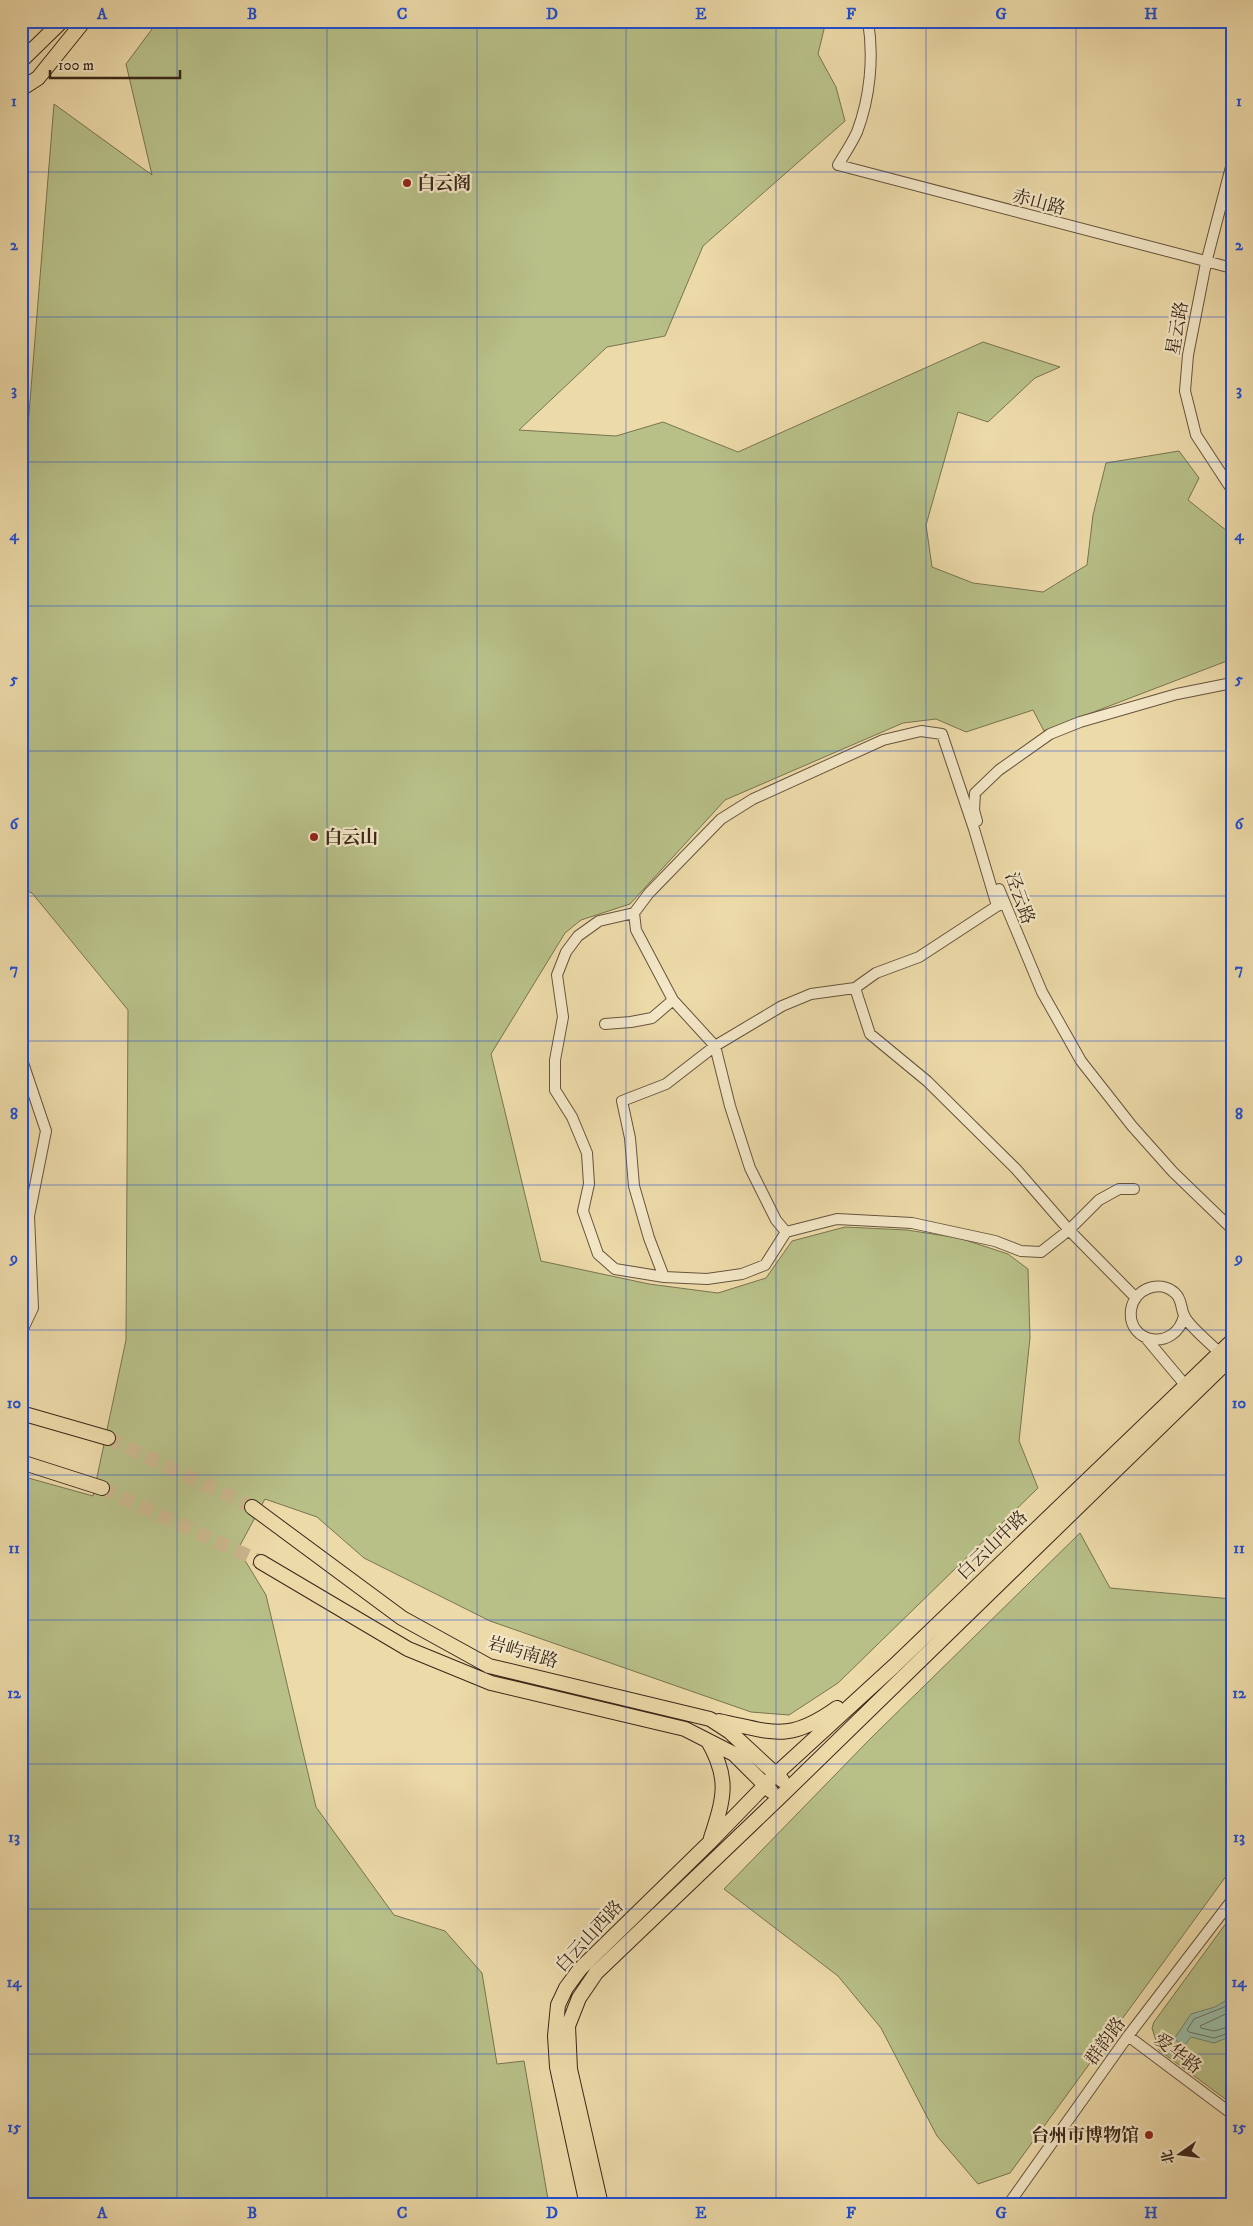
<svg xmlns="http://www.w3.org/2000/svg" width="1253" height="2226" viewBox="0 0 1253 2226" font-family="'IM FELL DW Pica','Noto Serif SC',serif">
<style>
.green{fill:#b8c088;stroke:#797450}
.water{fill:#9abba5;stroke:#74806d}
.lines{fill:none;stroke-linecap:round;stroke-linejoin:round}
.shore{stroke:#6a715f;stroke-width:1}
.major-tunnel{stroke:#c9b68c;stroke-width:14;stroke-dasharray:14 7;stroke-linecap:butt}
.minor-casing{stroke:#67543d;stroke-width:12}
.major-casing{stroke:#3a2719;stroke-width:16}
.minor{stroke:#f3e7c7;stroke-width:10}
.major{stroke:#eddaa9;stroke-width:14}
.grid{fill:none;stroke:#1d4ed8;stroke-width:1;stroke-opacity:0.55}
.poi-dot{fill:#8f2418;stroke:#f3e7c7;stroke-width:2}
.labels{text-anchor:middle;stroke-width:4.5;stroke-linejoin:round;paint-order:stroke}
.poi-label{font-size:18px;font-weight:bold;fill:#3a2719;stroke:#f3e7c7;text-anchor:start}
.street-label{font-size:18px;fill:#3a2719;stroke:#f3e7c7}
.neatline{fill:none;stroke:#1d4ed8;stroke-width:2}
.grid-label{font-size:16px;text-anchor:middle;font-weight:bold;fill:#1d4ed8}
</style>
<rect width="100%" height="100%" fill="#eddaa9"/>
<filter id="stains"><feTurbulence type="fractalNoise" baseFrequency=".004" numOctaves="4"/><feColorMatrix values="0 0 0 0 .2 0 0 0 0 .09 0 0 0 0 .02 0 0 0 .5 -.17"/></filter>
<radialGradient id="worn" r=".72"><stop offset=".6" stop-color="#630" stop-opacity="0"/><stop offset="1" stop-color="#630" stop-opacity=".3"/></radialGradient>
<path class="green" d="M158,21H826L818,54L836,87L845,121L703,246L665,336L607,347L519,430L616,436L663,422L738,452L983,342L1060,367L1035,378L988,422L958,412L926,525L932,567L973,583L1043,592L1087,565L1093,515L1106,463L1179,451L1199,478L1188,500L1232,535V659L1044,731L1033,710L966,732L936,719L903,723L725,800L630,904L581,920L565,933L491,1054L541,1261L649,1284L718,1293L766,1278L792,1241L845,1227L907,1230L959,1238L1008,1254L1028,1269L1030,1338L1019,1441L1038,1488L838,1683L789,1715L751,1712L490,1621L364,1558L317,1517L265,1499L238,1549L266,1595L316,1807L394,1915L445,1931L482,1973L497,2064L524,2061L549,2205H21V1476L93,1496L126,1340L128,1010L32,893L21,889V455L27,438L54,104L152,175L126,64Z
M1080,1533L1110,1588L1232,1599V1868L1010,2173L978,2184L937,2136L881,2028L838,1976L724,1889L871,1738Z
M1232,1915V2104L1159,2050L1152,2028L1154,2022Z"/>
<path class="water" d="M1232,1997V2036L1214,2043L1191,2037L1184,2046L1174,2039L1191,2014L1215,2007Z"/>
<g class="lines">
<path class="shore" d="M1232,2004L1194,2019L1187,2030L1189,2032L1214,2038L1232,2032
M1232,2011L1200,2026L1201,2028L1214,2031L1232,2026"/>
<path class="major-tunnel" d="M108,1438L252,1507
M102,1488L261,1562"/>
<g class="minor-casing">
<path id="minor" d="M868,21C874,57 870,98 857,132C852,143 844,155 838,165L1232,268
M1232,163L1206,263L1188,355L1185,391L1196,435L1232,490
M977,821L974,810L975,793L999,770L1050,734L1080,722L1177,694L1232,683
M999,889L1042,992L1081,1061L1132,1126L1173,1172L1232,1229
M997,906L974,829L942,734L921,731L883,740L753,799L721,819L649,893L634,913L599,921L578,936L566,952L557,975L563,1017L555,1060V1090L572,1117L587,1153L589,1184L583,1211L598,1254L615,1269L664,1277L707,1279L742,1274L765,1265L786,1232L837,1219L912,1223L995,1241L1021,1251L1041,1252L1069,1230L1099,1200L1119,1189H1134
M634,913L636,930L673,1000L715,1046L730,1106L750,1168L776,1220L786,1232
M855,988L870,1034L927,1081L1016,1169L1069,1230L1136,1298
M605,1024L631,1022L652,1018L673,1000
M21,1057L46,1131L29,1216L33,1308L21,1333
M664,1277L649,1238L634,1186L630,1138L622,1101L666,1084L715,1046L782,1006L811,994L855,988L876,973L919,957L997,906L1003,904
M1184,1316C1175,1352 1127,1344 1131,1310C1134,1289 1159,1279 1175,1293C1183,1300 1180,1309 1185,1317C1190,1327 1211,1344 1220,1353
M1145,1337L1186,1386
M1128,2036L1232,2114
M1008,2205L1128,2036L1232,1900"/>
</g>
<g class="major-casing">
<path id="major" d="M21,61L62,21
M21,89L38,78L84,21
M21,1415H28L108,1438
M21,1462L102,1488
M252,1507L402,1618L489,1666L710,1719L730,1732L782,1780
M261,1562L408,1649L491,1683L685,1729L734,1754L771,1791
M719,1721C773,1732 788,1743 837,1708
M708,1741C730,1779 724,1798 711,1838
M587,2205L557,2067L555,2036L558,2005L566,1988L580,1969L709,1843L776,1774L894,1666L1232,1341
M601,2205L570,2069L568,2026L579,1998L596,1973L778,1799L1232,1357"/>
</g>
<use href="#minor" class="minor"/>
<use href="#major" class="major"/>
</g>
<path class="grid" d="M177,21V2205M327,21V2205M477,21V2205M626,21V2205M776,21V2205M926,21V2205M1076,21V2205M21,172H1232M21,317H1232M21,462H1232M21,606H1232M21,751H1232M21,896H1232M21,1041H1232M21,1185H1232M21,1330H1232M21,1475H1232M21,1620H1232M21,1764H1232M21,1909H1232M21,2054H1232"/>
<g class="poi-dot">
<circle cx="407" cy="183" r="5"/>
<circle cx="314" cy="837" r="5"/>
<circle cx="1149" cy="2135" r="5"/>
</g>
<g class="labels">
<g class="poi-label">
<text x="417" y="189">白云阁</text>
<text x="324" y="843">白云山</text>
<text x="1139" y="2141" text-anchor="end">台州市博物馆</text>
</g>
<g class="street-label">
<text transform="translate(1039 202) rotate(15)" y="6">赤山路</text>
<text transform="translate(1177 328) rotate(-80)" y="6">星云路</text>
<text transform="translate(1020 898) rotate(70)" y="6">泾云路</text>
<text transform="translate(992 1545) rotate(-44)" y="6">白云山中路</text>
<text transform="translate(523 1652) rotate(16)" y="6">岩屿南路</text>
<text transform="translate(589 1936) rotate(-47)" y="6">白云山西路</text>
<text transform="translate(1105 2041) rotate(-54)" y="6">群韵路</text>
<text transform="translate(1178 2053) rotate(37)" y="6">爱华路</text>
</g>
</g>
<rect width="1253" height="2226" fill="none" stroke="#eddaa9" stroke-width="55"/>
<g transform="translate(1180 2154) rotate(256)" stroke="#f3e7c7" stroke-width="4" paint-order="stroke">
<path d="M0-4L9 19L0 12L-9 19Z" fill="#3a2719"/>
<text y="-8" font-size="14" font-weight="bold" text-anchor="middle" fill="#3a2719">北</text>
</g>
<path d="M50 70v8h130v-8" fill="none" stroke="#3a2719" stroke-width="2.5"/>
<text x="58" y="70" font-size="15" fill="#3a2719" stroke="#f3e7c7" stroke-width="4" paint-order="stroke">100 m</text>
<rect x="28" y="28" width="1198" height="2170" class="neatline"/>
<g class="grid-label">
<text x="102" y="19">A</text>
<text x="252" y="19">B</text>
<text x="402" y="19">C</text>
<text x="552" y="19">D</text>
<text x="701" y="19">E</text>
<text x="851" y="19">F</text>
<text x="1001" y="19">G</text>
<text x="1151" y="19">H</text>
<text x="14" y="106">1</text>
<text x="1239" y="106">1</text>
<text x="14" y="250">2</text>
<text x="1239" y="250">2</text>
<text x="14" y="395">3</text>
<text x="1239" y="395">3</text>
<text x="14" y="540">4</text>
<text x="1239" y="540">4</text>
<text x="14" y="684">5</text>
<text x="1239" y="684">5</text>
<text x="14" y="829">6</text>
<text x="1239" y="829">6</text>
<text x="14" y="974">7</text>
<text x="1239" y="974">7</text>
<text x="14" y="1119">8</text>
<text x="1239" y="1119">8</text>
<text x="14" y="1263">9</text>
<text x="1239" y="1263">9</text>
<text x="14" y="1408">10</text>
<text x="1239" y="1408">10</text>
<text x="14" y="1553">11</text>
<text x="1239" y="1553">11</text>
<text x="14" y="1698">12</text>
<text x="1239" y="1698">12</text>
<text x="14" y="1842">13</text>
<text x="1239" y="1842">13</text>
<text x="14" y="1987">14</text>
<text x="1239" y="1987">14</text>
<text x="14" y="2132">15</text>
<text x="1239" y="2132">15</text>
<text x="102" y="2218">A</text>
<text x="252" y="2218">B</text>
<text x="402" y="2218">C</text>
<text x="552" y="2218">D</text>
<text x="701" y="2218">E</text>
<text x="851" y="2218">F</text>
<text x="1001" y="2218">G</text>
<text x="1151" y="2218">H</text>
</g>
<rect width="100%" height="100%" filter="url(#stains)"/>
<rect width="100%" height="100%" fill="url(#worn)"/>
</svg>
